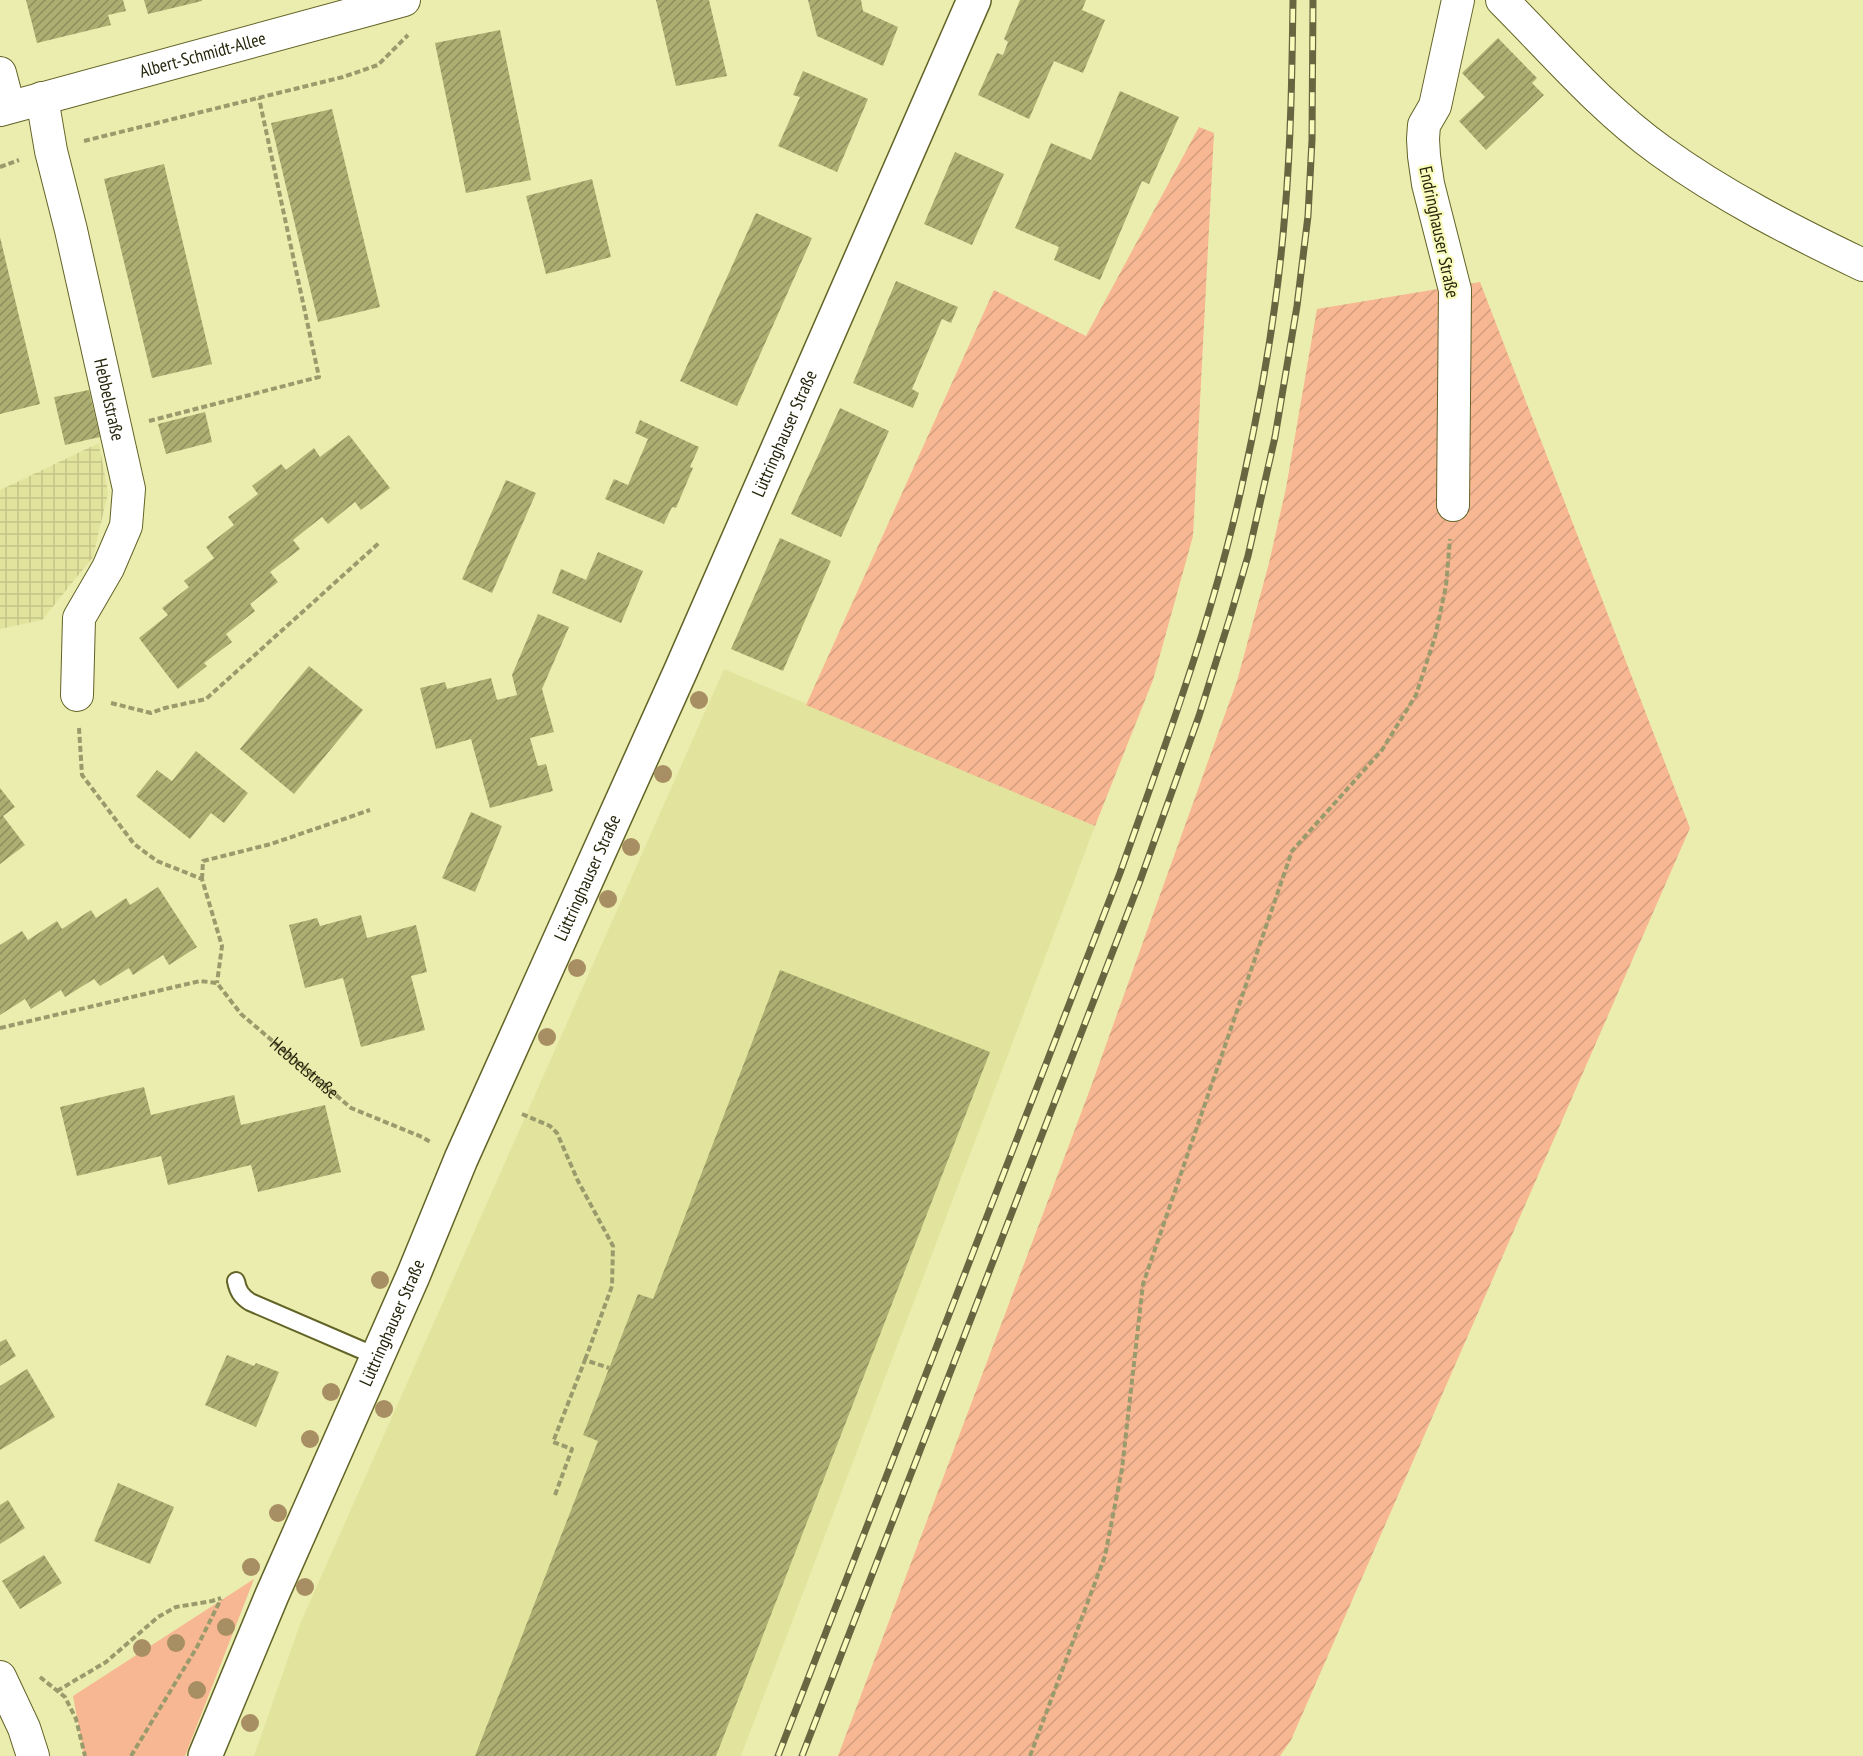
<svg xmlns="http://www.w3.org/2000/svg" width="1863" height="1756" viewBox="0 0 1863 1756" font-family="'PT Sans Narrow',sans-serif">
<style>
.built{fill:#e2e49d}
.industrial{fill:url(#industrial-grid)}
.grass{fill:#f7b793}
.garden{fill:url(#garden-furrows)}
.building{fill:url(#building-hatch)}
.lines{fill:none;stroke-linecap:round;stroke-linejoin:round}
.service-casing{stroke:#626327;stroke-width:20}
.minor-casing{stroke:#626327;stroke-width:34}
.tertiary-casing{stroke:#626327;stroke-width:36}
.path{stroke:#9a9b6c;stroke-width:4;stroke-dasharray:6 3;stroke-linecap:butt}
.service{stroke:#fff;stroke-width:16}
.minor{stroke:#fff;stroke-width:32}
.tertiary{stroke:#fff;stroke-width:33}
.rail-casing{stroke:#666741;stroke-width:7}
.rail{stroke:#f8fbba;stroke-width:4.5;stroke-dasharray:14;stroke-linecap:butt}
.tree{fill:#a88f63}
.labels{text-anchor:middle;stroke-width:4.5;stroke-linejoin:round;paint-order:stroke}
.street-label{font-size:18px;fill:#25250c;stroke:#f8fbba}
</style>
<defs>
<pattern id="industrial-grid" width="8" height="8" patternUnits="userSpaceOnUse" patternTransform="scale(1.5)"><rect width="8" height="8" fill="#e2e49d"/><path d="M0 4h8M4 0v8" fill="none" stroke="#c2c386"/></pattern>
<pattern id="garden-furrows" width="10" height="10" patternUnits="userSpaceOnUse" patternTransform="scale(1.5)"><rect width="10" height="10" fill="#f7b793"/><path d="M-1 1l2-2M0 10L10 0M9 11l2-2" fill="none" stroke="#d49d7e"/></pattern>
<pattern id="building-hatch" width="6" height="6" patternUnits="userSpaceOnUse" patternTransform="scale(1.5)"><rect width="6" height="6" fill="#adaf72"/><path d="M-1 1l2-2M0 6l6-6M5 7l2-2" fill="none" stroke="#8d8e5c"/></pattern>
</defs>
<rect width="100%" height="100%" fill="#ebedae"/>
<path class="built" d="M724,669L1095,826L741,1756H254L300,1624Z"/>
<path class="industrial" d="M99,443L108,493L93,557L42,620L0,629V490Z"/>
<path class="grass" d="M254,1579L185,1756H84L73,1696Z"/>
<path class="garden" d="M1199,127L1214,133L1193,536L1153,680L1095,826L806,705L994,290L1086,336Z
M1480,282L1690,828L1291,1740L1280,1756H838L1089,1092L1237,681L1269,563L1286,488L1317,309Z"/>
<path class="building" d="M26,0H123L126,11L108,15L111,25L37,43Z
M144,0H202V1L148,14Z
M656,0H709L727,76L676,86Z
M808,0H861L863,11L898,27L883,66L817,36Z
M1020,0H1086L1082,10L1105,20L1083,73L1054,61L1029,119L978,95L997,53L1003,55L1008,42L1004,39Z
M500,30L531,180L466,193L435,43Z
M1498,38L1537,78L1532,83L1544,95L1486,150L1459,121L1485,97L1462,73Z
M803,71L868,99L837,172L778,146L800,97L793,95Z
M1120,91L1179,117L1149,184L1142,181L1100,280L1054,260L1059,247L1015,228L1051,143L1091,160Z
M332,109L380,307L318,322L271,123Z
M955,152L1004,174L972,245L924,224Z
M164,164L212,364L152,378L104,179Z
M592,179L611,257L546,274L526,196Z
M756,213L812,238L737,406L680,381Z
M0,237L40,404L0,414Z
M896,281L958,307L951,323L942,319L912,389L919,393L913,408L853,383Z
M89,390L100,437L65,445L54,397Z
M840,408L889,431L841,537L791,514Z
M205,412L212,442L166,454L158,424Z
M640,420L699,447L690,467L693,468L676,508L672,507L664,524L605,499L614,479L628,485L648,439L635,433Z
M349,435L390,488L361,510L355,502L328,524L322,517L293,540L300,549L270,572L278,582L250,604L255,611L226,634L232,642L204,663L207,666L178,689L139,638L168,615L162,608L189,587L184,581L214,558L206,547L234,525L228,517L258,494L252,486L281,464L286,470L314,448L320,457Z
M506,480L536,493L492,593L462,579Z
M780,538L831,561L783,671L731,649Z
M598,552L643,571L621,623L552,593L561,569L586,580Z
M538,614L569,627L542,689L554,732L530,738L538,766L546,764L553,791L490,808L471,739L436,749L420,688L445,682L447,689L491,678L497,700L517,695L512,675Z
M309,666L363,710L294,794L240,749Z
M196,751L248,793L224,823L211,813L190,839L136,796L157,770L172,781Z
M0,788L15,807L3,816L25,845L0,864Z
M471,812L502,826L475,892L442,878Z
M158,887L197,947L169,965L163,955L133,975L129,968L100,986L94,979L65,997L61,990L31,1009L25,999L0,1015V945L22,931L28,940L57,921L62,929L91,910L96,918L126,898L130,905Z
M361,915L367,938L416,925L427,972L411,976L425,1030L361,1047L343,978L305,988L289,925L317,918L320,926Z
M780,970L990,1052L716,1756H475L598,1441L583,1435L638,1294L653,1299Z
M144,1087L151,1115L234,1095L241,1125L325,1105L341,1172L258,1192L251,1165L168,1185L161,1156L77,1176L60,1107Z
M6,1339L16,1356L0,1366V1342Z
M227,1355L254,1366L256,1363L279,1372L256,1427L205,1405Z
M27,1369L55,1417L0,1450V1386Z
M118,1483L174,1507L150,1564L94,1541Z
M8,1500L25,1528L0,1544V1505Z
M44,1555L62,1583L20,1609L2,1581Z"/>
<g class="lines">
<g class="service-casing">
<path id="service" d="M236,1281C238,1291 241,1296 250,1302L378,1357"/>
</g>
<g class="minor-casing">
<g id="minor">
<path d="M1502,0C1553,51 1601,108 1661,151C1723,196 1794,232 1863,265"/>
<path d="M0,73L9,107"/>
<path id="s2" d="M42,98L51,151L71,230L129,489L126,526L108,568L79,618L77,695"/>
<path id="s3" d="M0,110L404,0"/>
<path d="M1453,505L1455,290L1428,184L1424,156L1423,139L1424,125L1435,106L1458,0"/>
<path d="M0,1677L24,1728L33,1756"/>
</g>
</g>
<g class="tertiary-casing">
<g id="tertiary">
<path id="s4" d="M205,1756L272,1595L413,1276L461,1159L681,670L974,0"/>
</g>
</g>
<g class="path">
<path d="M84,141L343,77L378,65L408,35"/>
<path d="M0,167L19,160"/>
<path d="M149,421L319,377L259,98"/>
<path d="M111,703L151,713L165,708L206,699L380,542"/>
<path d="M79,728L82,775L134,844L157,861L202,879L222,946L217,983"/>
<path d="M202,879L203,861L271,844L370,810"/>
<path id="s1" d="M0,1028L200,981L217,983L241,1014L351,1108L422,1137L432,1143"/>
<path d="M522,1114L550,1126L557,1133L578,1181L613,1246L612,1286L585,1360"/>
<path d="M555,1495L572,1449L553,1442L585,1360L609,1368"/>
<path d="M40,1677L65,1697L76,1719L85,1756"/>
<path d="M57,1691L106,1662L158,1617L176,1607L212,1601L221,1598"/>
<path d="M131,1756L197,1647L221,1599"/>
<path d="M1030,1756L1105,1556L1122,1469L1143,1284L1292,851L1382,750L1416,695L1435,637L1446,586L1450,539"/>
</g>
<use href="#service" class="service"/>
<use href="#minor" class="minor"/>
<use href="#tertiary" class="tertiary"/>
<g class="rail-casing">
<path id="rail" d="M778,1756L1120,873C1166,743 1215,612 1244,476C1263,390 1278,301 1285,212C1291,142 1292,71 1293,0
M802,1756L1140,881L1199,716L1231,614L1248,556L1275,437L1297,306L1308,216L1312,140L1313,0"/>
</g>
<use href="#rail" class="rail"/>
</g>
<g class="tree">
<circle cx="699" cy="700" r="9"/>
<circle cx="663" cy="774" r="9"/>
<circle cx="631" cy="847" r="9"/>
<circle cx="608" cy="899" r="9"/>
<circle cx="577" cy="968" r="9"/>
<circle cx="547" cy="1037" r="9"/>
<circle cx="380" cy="1280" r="9"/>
<circle cx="331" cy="1392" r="9"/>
<circle cx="384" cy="1409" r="9"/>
<circle cx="310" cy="1439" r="9"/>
<circle cx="278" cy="1513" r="9"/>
<circle cx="251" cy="1567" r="9"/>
<circle cx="305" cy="1587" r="9"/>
<circle cx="226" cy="1627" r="9"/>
<circle cx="176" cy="1643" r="9"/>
<circle cx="142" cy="1648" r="9"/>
<circle cx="197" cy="1690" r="9"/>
<circle cx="250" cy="1723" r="9"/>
</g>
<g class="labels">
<g class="street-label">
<text dy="6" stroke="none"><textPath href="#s3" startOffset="210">Albert-Schmidt-Allee</textPath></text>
<text transform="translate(1439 232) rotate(78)" y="6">Endringhauser Straße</text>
<text dy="6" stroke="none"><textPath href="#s2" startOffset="309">Hebbelstraße</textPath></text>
<text dy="6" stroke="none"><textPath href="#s4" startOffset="1444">Lüttringhauser Straße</textPath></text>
<text dy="6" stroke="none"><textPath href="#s4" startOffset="958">Lüttringhauser Straße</textPath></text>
<text dy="6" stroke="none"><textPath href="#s1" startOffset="345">Hebbelstraße</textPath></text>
<text dy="6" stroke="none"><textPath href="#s4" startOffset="472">Lüttringhauser Straße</textPath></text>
</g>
</g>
</svg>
